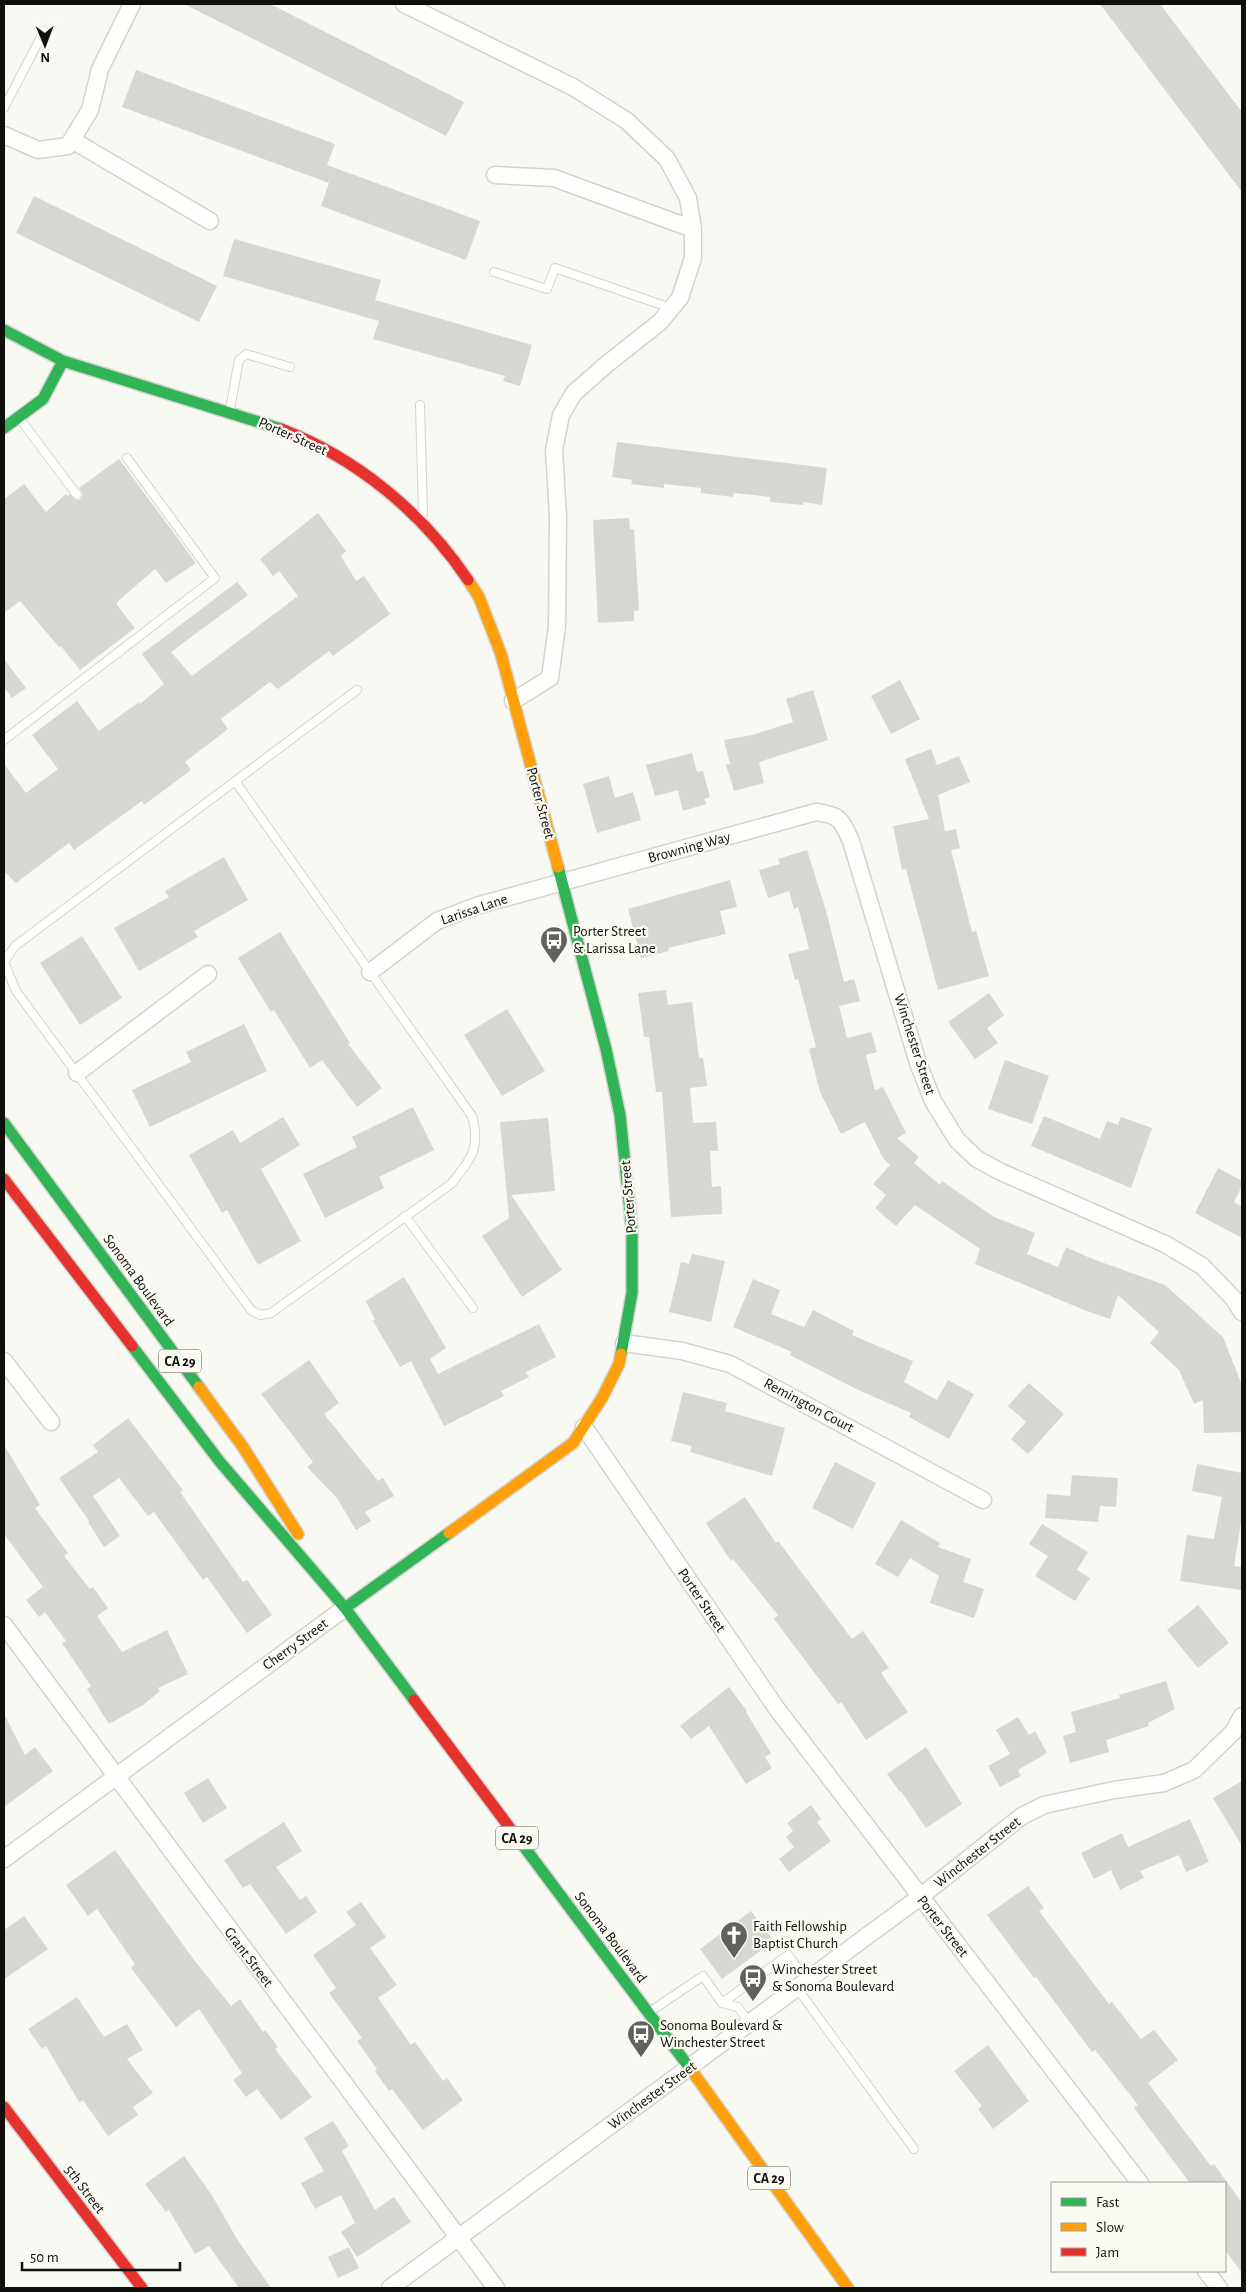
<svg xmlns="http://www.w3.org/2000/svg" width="1246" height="2292" viewBox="0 0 1246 2292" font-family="'Alegreya Sans',sans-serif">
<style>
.building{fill:#d6d6d2}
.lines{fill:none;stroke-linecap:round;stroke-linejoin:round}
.lane-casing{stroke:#d3d3cf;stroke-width:10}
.street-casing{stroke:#d3d3cf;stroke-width:19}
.fast-casing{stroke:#d3d3cf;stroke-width:14}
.slow-casing{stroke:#d3d3cf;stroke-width:14}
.jam-casing{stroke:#d3d3cf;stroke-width:14}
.lane{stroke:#fefefd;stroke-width:8}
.street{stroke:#fefefd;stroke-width:16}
.fast{stroke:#30b455;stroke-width:11}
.slow{stroke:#ff9f0a;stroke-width:11}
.jam{stroke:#e5322d;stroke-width:11}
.labels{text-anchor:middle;stroke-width:4.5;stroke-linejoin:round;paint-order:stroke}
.shield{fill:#fbfaf2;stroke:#565651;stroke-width:1}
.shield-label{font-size:14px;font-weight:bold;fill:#0f0f0c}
.street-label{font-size:15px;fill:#0f0f0c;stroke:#fbfaf2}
.poi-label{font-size:15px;fill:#0f0f0c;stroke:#fbfaf2;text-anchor:start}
</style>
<rect width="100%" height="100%" fill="#f9f9f4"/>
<path class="building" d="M184,4H270L464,102L446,136Z
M1100,4H1160L1242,112V192Z
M136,70L335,144L327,165L480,221L466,260L321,206L329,183L122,107Z
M34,196L217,286L199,322L16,233Z
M234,239L381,280L375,300L532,345L520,386L503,381L505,376L373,339L379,321L223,276Z
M617,442L827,468L822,505L803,502V505L770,502V497L734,493L733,497L701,493V488L664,484V488L631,484L632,480L612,477Z
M119,459L196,563L166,583L155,569L117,602V605L135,628L80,670L61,646L59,647L20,601L4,613V499L24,484L46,512L66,494L67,496L70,494L75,500H80L83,495L79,488Z
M318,513L346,551L341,556L356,581L364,576L390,614L333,656L329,651L278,689L270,682L221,719L228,729L185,762L191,770L144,805L142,801L74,850L69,843L16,883L4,871V764L26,793L58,769L32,735L77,701L99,731L139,702L140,704L164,684L142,654L237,582L248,595L171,652L192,676L298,596L279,571L273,576L260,559Z
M629,518L630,529H634L639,610L634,611V621L598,623L593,520Z
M4,659L26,688L12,698L4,687Z
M900,680L920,719L891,734L871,696Z
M813,690L828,740L759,762L764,783L734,791L726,765L730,764L724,740L752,735L793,722L786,699Z
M931,749L937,765L959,756L970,782L938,795L945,831L956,829L960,848L951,850L972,932L976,931L989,976L938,990L906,869L902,870L893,826L929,819L905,759Z
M692,753L697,772L703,771L710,797L704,799L706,804L683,811L678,790L655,796L646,765Z
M609,776L615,798L633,792L641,820L597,833L583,784Z
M807,850L827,914L844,982L854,979L860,1001L839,1006L847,1038L871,1032L877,1052L866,1055L875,1090L883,1087L906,1133L897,1138L919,1157L914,1163L940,1185L942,1181L994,1217L1035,1233L1027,1254L1058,1267L1066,1247L1090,1258L1165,1285L1223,1337L1242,1385V1432L1204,1433L1203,1400L1194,1404L1179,1370L1150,1343L1159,1332L1118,1295L1110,1319L1084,1310L975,1264L980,1249L915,1205L896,1226L875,1208L886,1195L873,1184L890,1165L883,1158L865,1122L841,1134L820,1092L809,1049L816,1047L798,979L795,980L788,954L809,949L798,907L794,909L789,891L768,898L759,870L780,864L778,859Z
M224,857L248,900L194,931L198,937L139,971L114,928L169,897L165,891Z
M730,880L737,907L720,911L726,934L668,948L669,951L641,958L628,909Z
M280,932L350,1043L348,1044L382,1088L357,1107L322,1060L310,1068L274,1010L271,1012L238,958Z
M82,936L122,998L80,1025L40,963Z
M666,990L668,1005L692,1002L699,1058H703L707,1086L690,1088L693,1123L716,1122L718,1151H710L712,1187L721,1186L722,1214L671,1217L662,1092H656L649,1037H644L638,993Z
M989,993L1004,1015L987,1028L998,1043L975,1059L948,1022Z
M507,1009L545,1071L502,1096L464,1035Z
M244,1024L267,1071L150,1127L132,1090L191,1062L186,1052Z
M1005,1060L1049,1076L1032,1124L988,1109Z
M413,1107L434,1150L379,1177L384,1188L325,1218L303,1174L357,1147L352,1137Z
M1044,1116L1100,1139L1107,1121L1118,1125L1121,1117L1152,1128L1131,1188L1031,1146Z
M283,1117L300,1145L261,1169L301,1241L258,1265L227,1210L222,1213L189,1155L233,1130L240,1143Z
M548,1118L555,1191L511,1195L562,1270L522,1297L482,1236L509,1218L500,1122Z
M1218,1168L1242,1181V1186L1234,1202L1242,1207V1238L1195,1213Z
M692,1254L725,1261L711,1322L669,1312L681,1262L689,1264Z
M404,1277L446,1348L430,1359L438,1374L539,1324L556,1357L526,1372L529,1377L501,1391L504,1396L444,1426L411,1361L400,1367L373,1321L375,1320L366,1301Z
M753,1279L780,1290L771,1314L804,1327L813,1310L854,1331L852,1335L913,1361L904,1382L937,1400L948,1380L974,1394L949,1439L909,1417L911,1413L856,1389L790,1355L792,1352L733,1327Z
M309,1360L339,1403L324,1414L378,1481L383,1478L394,1496L365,1512L371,1521L356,1530L337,1498L307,1467L313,1462L261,1394Z
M1029,1383L1064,1414L1028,1454L1011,1439L1026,1422L1008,1406Z
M683,1392L727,1403L725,1411L785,1428L772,1476L690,1452L692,1446L671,1441Z
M128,1418L183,1490L180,1492L243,1582L247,1580L272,1615L247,1633L207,1577L203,1580L154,1512L148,1516L119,1478L93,1496L120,1536L104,1547L88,1522L89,1521L59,1478L98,1452L93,1445Z
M4,1445L40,1505L35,1508L68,1553L64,1556L90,1589L93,1587L108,1608L97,1616L122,1652L167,1630L188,1674L158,1688L160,1691L143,1705L109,1724L87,1689L91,1686L62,1643L66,1641L45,1612L39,1617L26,1600L43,1587L4,1534Z
M835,1462L876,1483L853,1529L812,1508Z
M1197,1464L1242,1473V1516L1234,1566L1242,1567L1241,1590L1180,1581L1187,1535L1214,1539L1222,1497L1192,1491Z
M1072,1475L1118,1478L1116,1507L1100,1506L1098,1522L1045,1518L1047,1494L1070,1496Z
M745,1497L776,1543L778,1541L852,1639L863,1631L889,1668L881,1673L908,1712L866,1740L841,1702L838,1704L774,1619L778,1615L733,1559L731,1561L706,1523Z
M901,1520L940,1543L938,1547L971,1559L963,1582L984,1589L974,1618L930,1603L939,1576L910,1558L898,1577L875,1564Z
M1042,1524L1088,1552L1077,1570L1090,1578L1075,1601L1035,1576L1048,1556L1029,1544Z
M1198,1605L1229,1643L1198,1668L1167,1630Z
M1166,1681L1175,1709L1148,1723L1149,1726L1106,1740L1109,1752L1070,1763L1063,1736L1076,1732L1071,1712L1120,1698L1119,1695Z
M729,1687L747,1711L746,1712L771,1753L765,1757L772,1768L746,1784L709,1726L691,1739L680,1726Z
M4,1714L25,1755L35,1747L53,1771L4,1807Z
M1018,1717L1029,1735L1035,1731L1047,1753L1018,1770L1021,1776L1000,1787L988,1766L1010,1754L996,1730Z
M926,1747L962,1804L926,1828L901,1791L900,1792L887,1774Z
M208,1778L227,1808L203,1823L184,1793Z
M1242,1781V1846L1213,1798Z
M811,1805L821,1819L817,1822L831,1841L789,1872L779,1859L794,1847L786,1837L793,1831L787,1823Z
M1190,1819L1209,1862L1186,1872L1179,1855L1140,1871L1144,1878L1120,1890L1111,1870L1094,1879L1081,1853L1122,1833L1128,1847Z
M284,1822L302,1851L276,1867L300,1900L306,1896L317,1912L286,1934L250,1884L243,1888L224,1860Z
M115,1850L194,1960L231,2006L240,1999L263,2032L265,2030L278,2047L275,2049L312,2097L281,2120L257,2089L246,2097L233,2080L242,2073L199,2009L176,2027L131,1968L135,1964L97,1909L88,1916L66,1885Z
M1028,1886L1044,1908L1039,1911L1109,2004L1112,2002L1141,2039L1154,2030L1178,2060L1148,2083L1211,2166L1214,2164L1242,2203V2273L1225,2250V2183H1188L1189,2182L1134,2108L1138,2105L1095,2050L1092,2052L1036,1977L1034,1978L987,1915Z
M361,1902L386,1937L370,1948L397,1985L378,1998L411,2045L415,2042L443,2081L447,2078L463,2100L423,2130L392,2089L389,2091L375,2071L377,2069L357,2041L362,2038L329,1993L336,1988L313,1955L356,1925L346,1912Z
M751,1911L774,1941L722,1979L700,1949Z
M24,1916L48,1949L4,1979V1930Z
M77,1997L104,2037L127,2024L143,2050L127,2059L153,2093L133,2107L138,2115L108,2136L83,2100L79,2102L46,2046L42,2049L28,2029Z
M988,2045L1029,2101L993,2129L978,2109L982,2106L954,2071Z
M333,2121L349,2146L342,2151L375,2210L394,2197L411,2222L357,2257L341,2232L355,2223L341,2195L315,2209L301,2183L324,2171L304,2138Z
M184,2156L213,2197L237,2239L271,2288H239L209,2246L195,2254L169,2210L166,2212L145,2184Z
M349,2247L359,2268L338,2278L328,2257Z"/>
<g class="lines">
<g class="lane-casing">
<path id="lane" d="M4,108L44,31
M494,272L547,289L555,268L671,308
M420,405L423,514
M230,409L239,360L246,354L290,367
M20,419L77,495
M4,740L215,578L127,458
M4,962L16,991L251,1310L260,1315L271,1313L451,1184C471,1159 481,1149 472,1116L235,781
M4,962L15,946L357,690
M405,1216L473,1308
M797,1988L914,2149
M722,2003L788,1955L807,1980
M651,2011L703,1976L722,2003L738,2007L749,2023"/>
</g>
<g class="street-casing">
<path id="street" d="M404,4L573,87L627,121L667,159L688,198L693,229V258L680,298L660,322L607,364L574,393L561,415L554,450L558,516L557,626L550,678L513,701
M4,135L38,150L68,146L90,110L100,69L132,4
M72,140L210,221
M495,175L554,178L693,229
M370,972L437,921L476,906L816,812C840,815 841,819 851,841L918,1063L933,1101L957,1140L977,1159L1001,1172L1165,1244L1202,1266L1234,1299L1242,1312
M77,1073L208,974
M624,1343L682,1351L730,1364L983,1500
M4,1361L51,1422
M584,1427L777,1709L1140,2183
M4,1625L496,2288
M4,1859L345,1608
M1206,2271L1219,2288
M390,2288L920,1897L1022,1816L1044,1805L1114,1790L1164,1783L1194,1770L1233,1732L1242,1716"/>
</g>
<g class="fast-casing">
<path id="fast" d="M4,330L63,361L281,429
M4,428L43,399L63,361
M558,867L606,1049L620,1115L632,1231V1293L621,1354
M4,1123L199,1387
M132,1346L220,1462L345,1608L414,1700
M345,1608L449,1533
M519,1840L692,2071"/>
</g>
<g class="slow-casing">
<path id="slow" d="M468,580L479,597L501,654L558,867
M199,1387L243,1447L298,1534
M449,1533L573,1443L602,1398L619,1364L621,1354
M692,2071L848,2288"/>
</g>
<g class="jam-casing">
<path id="jam" d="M281,429C357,458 423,513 468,580
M4,1179L132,1346
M414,1700L519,1840
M4,2107L142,2288"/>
</g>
<use href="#lane" class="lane"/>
<use href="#street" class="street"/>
<use href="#fast" class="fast"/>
<use href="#slow" class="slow"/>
<use href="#jam" class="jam"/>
</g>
<defs>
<g id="bus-pin" transform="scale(1.4375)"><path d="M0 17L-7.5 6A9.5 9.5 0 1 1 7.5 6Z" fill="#61615d" stroke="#fbfaf2"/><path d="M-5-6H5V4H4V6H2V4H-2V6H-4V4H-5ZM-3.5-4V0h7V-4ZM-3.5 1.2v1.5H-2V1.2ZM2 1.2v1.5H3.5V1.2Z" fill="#fff"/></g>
<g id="church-pin" transform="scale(1.4375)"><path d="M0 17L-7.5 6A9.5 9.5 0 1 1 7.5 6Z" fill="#61615d" stroke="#fbfaf2"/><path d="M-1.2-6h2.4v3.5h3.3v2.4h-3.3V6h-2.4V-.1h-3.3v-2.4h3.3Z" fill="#fff"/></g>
</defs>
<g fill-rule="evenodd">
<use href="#bus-pin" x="554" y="940"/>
<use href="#church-pin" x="734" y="1935"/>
<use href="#bus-pin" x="753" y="1978"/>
<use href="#bus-pin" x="641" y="2034"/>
</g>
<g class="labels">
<g class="shield">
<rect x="159" y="1349.5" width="42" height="23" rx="4"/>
<rect x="496" y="1826.5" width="42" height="23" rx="4"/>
<rect x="748" y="2166.5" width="42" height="23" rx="4"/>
</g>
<g class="shield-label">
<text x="180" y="1366">CA 29</text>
<text x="517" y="1843">CA 29</text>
<text x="769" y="2183">CA 29</text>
</g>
<g class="street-label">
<text transform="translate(293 436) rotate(24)" y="5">Porter Street</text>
<text transform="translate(541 803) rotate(75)" y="5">Porter Street</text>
<text transform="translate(689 847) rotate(-15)" y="5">Browning Way</text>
<text transform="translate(474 909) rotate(-19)" y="5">Larissa Lane</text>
<text transform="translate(915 1044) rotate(72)" y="5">Winchester Street</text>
<text transform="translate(628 1197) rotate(-95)" y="5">Porter Street</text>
<text transform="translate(139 1280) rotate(54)" y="5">Sonoma Boulevard</text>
<text transform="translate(809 1405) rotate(28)" y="5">Remington Court</text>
<text transform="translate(702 1600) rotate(56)" y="5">Porter Street</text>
<text transform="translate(295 1644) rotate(-36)" y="5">Cherry Street</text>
<text transform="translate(977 1852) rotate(-38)" y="5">Winchester Street</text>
<text transform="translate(943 1926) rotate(52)" y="5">Porter Street</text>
<text transform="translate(611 1937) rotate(53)" y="5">Sonoma Boulevard</text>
<text transform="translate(249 1957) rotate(53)" y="5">Grant Street</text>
<text transform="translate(652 2095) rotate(-36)" y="5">Winchester Street</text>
<text transform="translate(85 2189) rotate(53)" y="5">5th Street</text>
</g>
<g class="poi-label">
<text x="573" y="936">Porter Street<tspan x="573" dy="17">&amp; Larissa Lane</tspan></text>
<text x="753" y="1931">Faith Fellowship<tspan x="753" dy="17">Baptist Church</tspan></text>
<text x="772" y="1974">Winchester Street<tspan x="772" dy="17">&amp; Sonoma Boulevard</tspan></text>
<text x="660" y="2030">Sonoma Boulevard &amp;<tspan x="660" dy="17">Winchester Street</tspan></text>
</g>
</g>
<rect width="1246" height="2292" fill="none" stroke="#0f0f0c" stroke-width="10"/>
<rect x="1051" y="2182" width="175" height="90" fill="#fbfaf2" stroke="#9d9c96"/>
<rect x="1061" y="2198" width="25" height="8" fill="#30b455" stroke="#9d9c96"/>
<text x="1096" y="2207" font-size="15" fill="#0f0f0c">Fast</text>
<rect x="1061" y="2223" width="25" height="8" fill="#ff9f0a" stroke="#9d9c96"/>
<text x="1096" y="2232" font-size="15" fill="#0f0f0c">Slow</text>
<rect x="1061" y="2248" width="25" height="8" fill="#e5322d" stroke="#9d9c96"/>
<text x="1096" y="2257" font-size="15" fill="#0f0f0c">Jam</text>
<g transform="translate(45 45) rotate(179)" stroke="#fbfaf2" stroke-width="4" paint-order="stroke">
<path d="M0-4L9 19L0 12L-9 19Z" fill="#0f0f0c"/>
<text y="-8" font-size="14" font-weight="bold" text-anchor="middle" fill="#0f0f0c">N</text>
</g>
<path d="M22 2262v8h158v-8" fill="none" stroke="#0f0f0c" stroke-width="2.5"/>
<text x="30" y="2262" font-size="15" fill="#0f0f0c" stroke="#fbfaf2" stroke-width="4" paint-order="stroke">50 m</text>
</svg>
